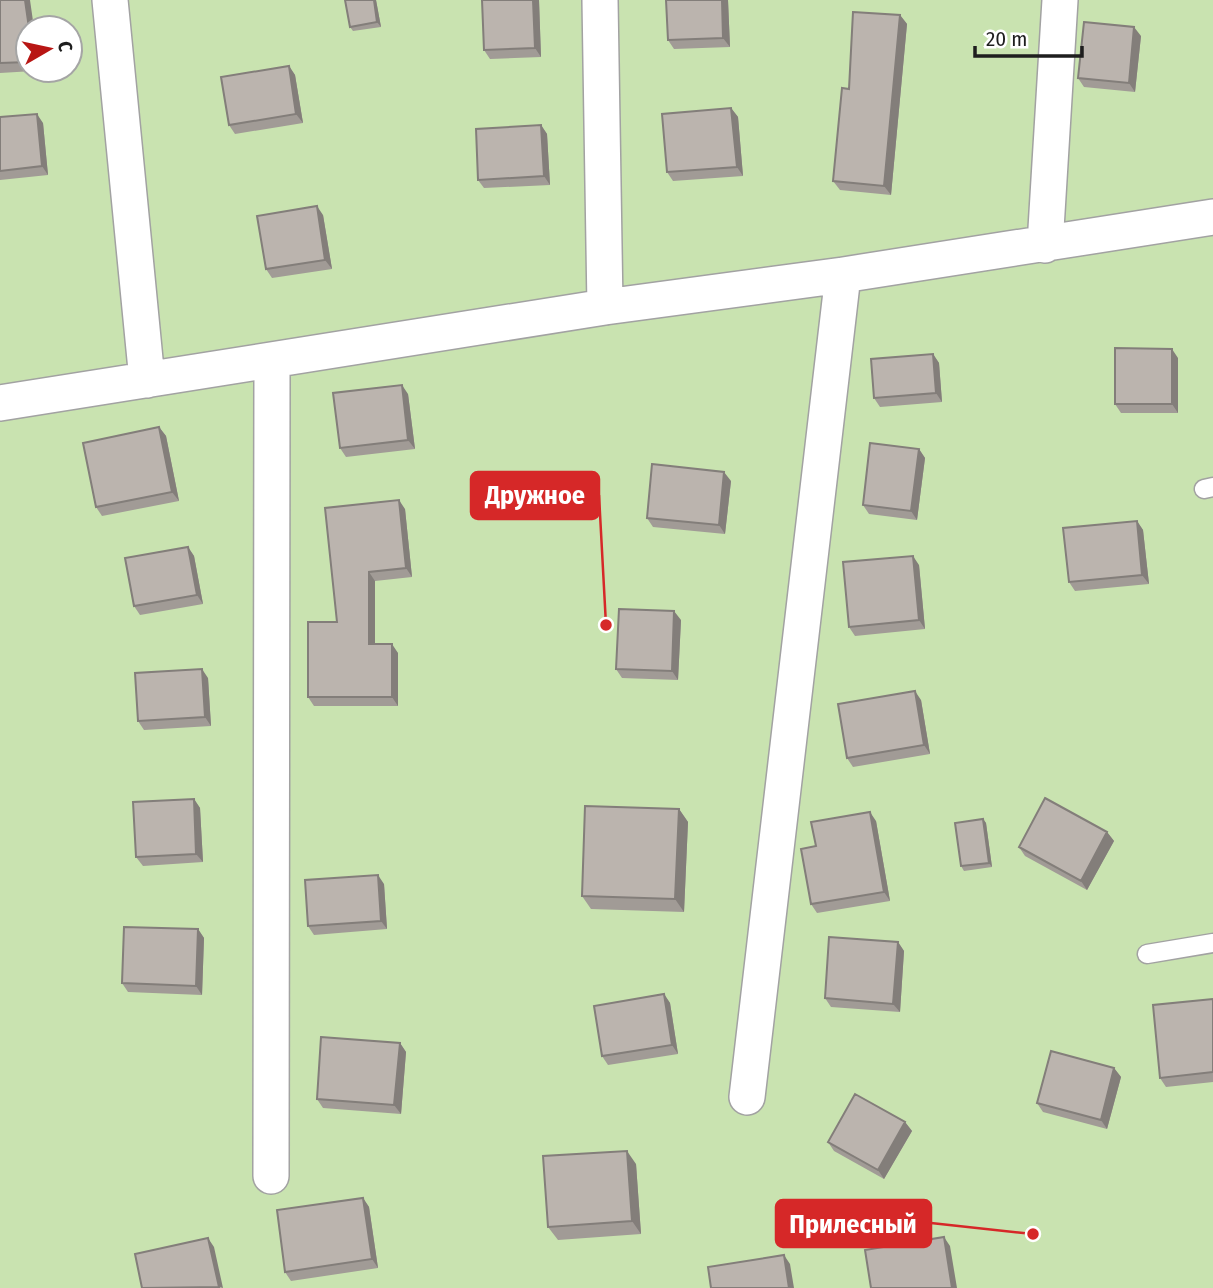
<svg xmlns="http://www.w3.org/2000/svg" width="1213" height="1288" viewBox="0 0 1213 1288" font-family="'Fira Sans Condensed',sans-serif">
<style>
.grass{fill:#c9e3b0;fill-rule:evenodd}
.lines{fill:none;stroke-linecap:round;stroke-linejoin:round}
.lane-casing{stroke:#a2a2a2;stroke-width:21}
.street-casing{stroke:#a2a2a2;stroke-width:38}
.lane{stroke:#fff;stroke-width:18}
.street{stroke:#fff;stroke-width:35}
.wall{fill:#a19b96}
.shaded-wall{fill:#837e7a}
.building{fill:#bbb4ae;stroke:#837e7a;stroke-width:2}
.leader{fill:none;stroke:#d62828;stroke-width:2.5}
.callout-dot{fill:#d62828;stroke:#fff;stroke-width:2.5}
.callout{fill:#d62828;stroke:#d62828;stroke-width:2.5}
.callout-label{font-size:26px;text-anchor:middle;font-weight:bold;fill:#fff}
</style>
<rect width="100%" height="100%" fill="#eeebe5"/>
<path class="grass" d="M0,0H1213V1288H0ZM28,28H70V70H28Z"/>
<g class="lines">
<g class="lane-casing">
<path id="lane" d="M1204,489L1213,487
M1147,954L1213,943"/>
</g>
<g class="street-casing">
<path id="street" d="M110,0L147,380
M600,0L605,307
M1045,245L1060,0
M0,403L605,307L843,275L1213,217
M747,1097L843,275
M271,1176L272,362"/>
</g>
<use href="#lane" class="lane"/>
<use href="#street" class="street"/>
</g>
<path class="wall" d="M0,0L28,28V70H50L0,73Z
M345,0H376L381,27L353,31L350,27Z
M482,0H539L541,57L490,59L484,50Z
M666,0H728L730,47L674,49L668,40Z
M900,15L907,24L891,195L840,190L833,181L849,89Z
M1141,36L1135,92L1084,87L1078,78Z
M289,66L295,75L303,123L235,134L229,125Z
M731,108L738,117L743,176L673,181L667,172Z
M0,117L43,123L48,175L0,180Z
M541,125L547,134L550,185L484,188L478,180Z
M323,215L332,269L272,278L266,269Z
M933,354L939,363L942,402L880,407L874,398Z
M1178,358V413H1121L1115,404Z
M408,394L415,449L346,457L340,448Z
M159,427L166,436L179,501L102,516L96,507Z
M919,449L925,458L917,520L869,514L863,505Z
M731,481L725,534L653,527L647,518Z
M405,509L412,577L375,581V644L398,653V706H314L308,697L337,622Z
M1137,521L1143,530L1149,584L1075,591L1069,582Z
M188,547L194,556L203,604L140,615L134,606Z
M919,565L925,629L855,636L849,627Z
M681,620L678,680L622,678L616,669Z
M208,678L211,726L144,730L138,721Z
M921,700L930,754L853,767L847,758Z
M194,799L200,808L203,862L143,866L136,857Z
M679,809L688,822L684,912L591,909L582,896Z
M983,819L986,823L992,867L964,871L961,866Z
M876,821L890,901L817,913L811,904L816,846Z
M1107,832L1114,841L1087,890L1025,856L1019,847Z
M384,884L387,929L314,935L308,926Z
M198,929L204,938L202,995L128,992L122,983Z
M898,942L904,951L900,1012L831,1007L825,998Z
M664,994L670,1003L678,1054L608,1065L602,1056Z
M1213,999V1082L1166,1087L1160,1078Z
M400,1043L406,1052L401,1114L323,1108L317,1099Z
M1114,1068L1121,1077L1107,1129L1043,1112L1037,1103Z
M905,1122L912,1131L884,1179L834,1151L828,1142Z
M636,1164L641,1234L558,1240L548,1227Z
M363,1198L369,1207L378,1268L291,1281L285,1272Z"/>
<path class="shaded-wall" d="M25,0H30L34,28H29Z
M374,0H376L381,27L377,22Z
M533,0H539L541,57L535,48Z
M722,0H728L730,47L723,38Z
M900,15L907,24L891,195L884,186Z
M1134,27L1141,36L1135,92L1129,83Z
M289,66L295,75L303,123L296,114Z
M731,108L738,117L743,176L737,167Z
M37,114L43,123L48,175L42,166Z
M541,125L547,134L550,185L544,176Z
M317,206L323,215L332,269L325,260Z
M1172,349L1178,358V413L1172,404Z
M933,354L939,363L942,402L936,393Z
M402,385L408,394L415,449L408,440Z
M159,427L166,436L179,501L172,492Z
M919,449L925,458L917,520L911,511Z
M724,472L731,481L725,534L719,525Z
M399,500L405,509L412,577L406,568Z
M1137,521L1143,530L1149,584L1142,575Z
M188,547L194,556L203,604L197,595Z
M913,556L919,565L925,629L919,620Z
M369,572L375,581V653L369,644Z
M674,611L681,620L678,680L672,671Z
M392,644L398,653V706L392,697Z
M202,669L208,678L211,726L205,717Z
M915,691L921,700L930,754L924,745Z
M194,799L200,808L203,862L196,854Z
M679,809L688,822L684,912L675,899Z
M870,812L876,821L890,901L884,892Z
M983,819L986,823L992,867L989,863Z
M1107,832L1114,841L1087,890L1081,881Z
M378,875L384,884L387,929L381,921Z
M198,929L204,938L202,995L196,986Z
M898,942L904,951L900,1012L893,1004Z
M664,994L670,1003L678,1054L672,1045Z
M400,1043L406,1052L401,1114L394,1105Z
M1114,1068L1121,1077L1107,1129L1101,1120Z
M905,1122L912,1131L884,1179L878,1170Z
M627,1151L636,1164L641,1234L632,1221Z
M363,1198L369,1207L378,1268L372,1259Z
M944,1237L950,1246L957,1288H952Z
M208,1238L214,1247L223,1288L219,1287Z
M784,1255L790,1264L794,1288H789Z"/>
<path class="building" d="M0,0H25L29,28H28V62L0,63Z
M345,0H374L377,22L350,27Z
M482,0H533L535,48L484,50Z
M666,0H722L723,38L668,40Z
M853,12L900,15L884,186L833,181L842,88L849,89Z
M1084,22L1134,27L1129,83L1078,78Z
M289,66L296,114L229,125L221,77Z
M731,108L737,167L667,172L662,114Z
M37,114L42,166L0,171V117Z
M541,125L544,176L478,180L476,129Z
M317,206L325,260L266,269L257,216Z
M1115,348L1172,349V404H1115Z
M933,354L936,393L874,398L871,359Z
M402,385L408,440L340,448L333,393Z
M159,427L172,492L96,507L83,443Z
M870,443L919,449L911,511L863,505Z
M652,464L724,472L719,525L647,518Z
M399,500L406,568L369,572V644H392V697H308V622H337L325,508Z
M1137,521L1142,575L1069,582L1063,528Z
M188,547L197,595L134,606L125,558Z
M913,556L919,620L849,627L843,562Z
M619,609L674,611L672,671L616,669Z
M202,669L205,717L138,721L135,673Z
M915,691L924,745L847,758L838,704Z
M1045,798L1107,832L1081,881L1019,847Z
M194,799L196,854L136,857L133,802Z
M585,806L679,809L675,899L582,896Z
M870,812L884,892L811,904L801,849L816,846L811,822Z
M983,819L989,863L961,866L955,823Z
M378,875L381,921L308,926L305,880Z
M124,927L198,929L196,986L122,983Z
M829,937L898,942L893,1004L825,998Z
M664,994L672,1045L602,1056L594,1006Z
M1213,999V1072L1160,1078L1153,1005Z
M321,1037L400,1043L394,1105L317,1099Z
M1051,1051L1114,1068L1101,1120L1037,1103Z
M855,1094L905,1122L878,1170L828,1142Z
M627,1151L632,1221L548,1227L543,1156Z
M363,1198L372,1259L285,1272L277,1210Z
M944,1237L952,1288H871L865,1250Z
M208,1238L219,1287L142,1288L135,1254Z
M784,1255L789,1288H711L708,1267Z"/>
<path class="leader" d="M606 625L599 495M1033 1234L931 1223"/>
<g class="callout-dot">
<circle cx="606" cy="625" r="7"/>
<circle cx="1033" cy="1234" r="7"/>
</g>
<g class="callout">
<rect x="471" y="472" width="128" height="47" rx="7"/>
<rect x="776" y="1200" width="155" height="47" rx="7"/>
</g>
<g class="callout-label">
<text x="535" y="504">Дружное</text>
<text x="853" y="1233">Прилесный</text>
</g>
<g transform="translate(49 49) rotate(81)"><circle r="33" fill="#ffffff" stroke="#a5a5a5" stroke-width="2"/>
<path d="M0-5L12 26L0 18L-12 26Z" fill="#b81614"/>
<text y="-10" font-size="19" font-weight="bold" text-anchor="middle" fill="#1e1e1e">С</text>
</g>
<path d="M975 46v10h107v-10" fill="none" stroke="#1e1e1e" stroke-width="3.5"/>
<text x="986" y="46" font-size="21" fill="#1e1e1e" stroke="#ffffff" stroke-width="5" paint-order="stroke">20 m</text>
</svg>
